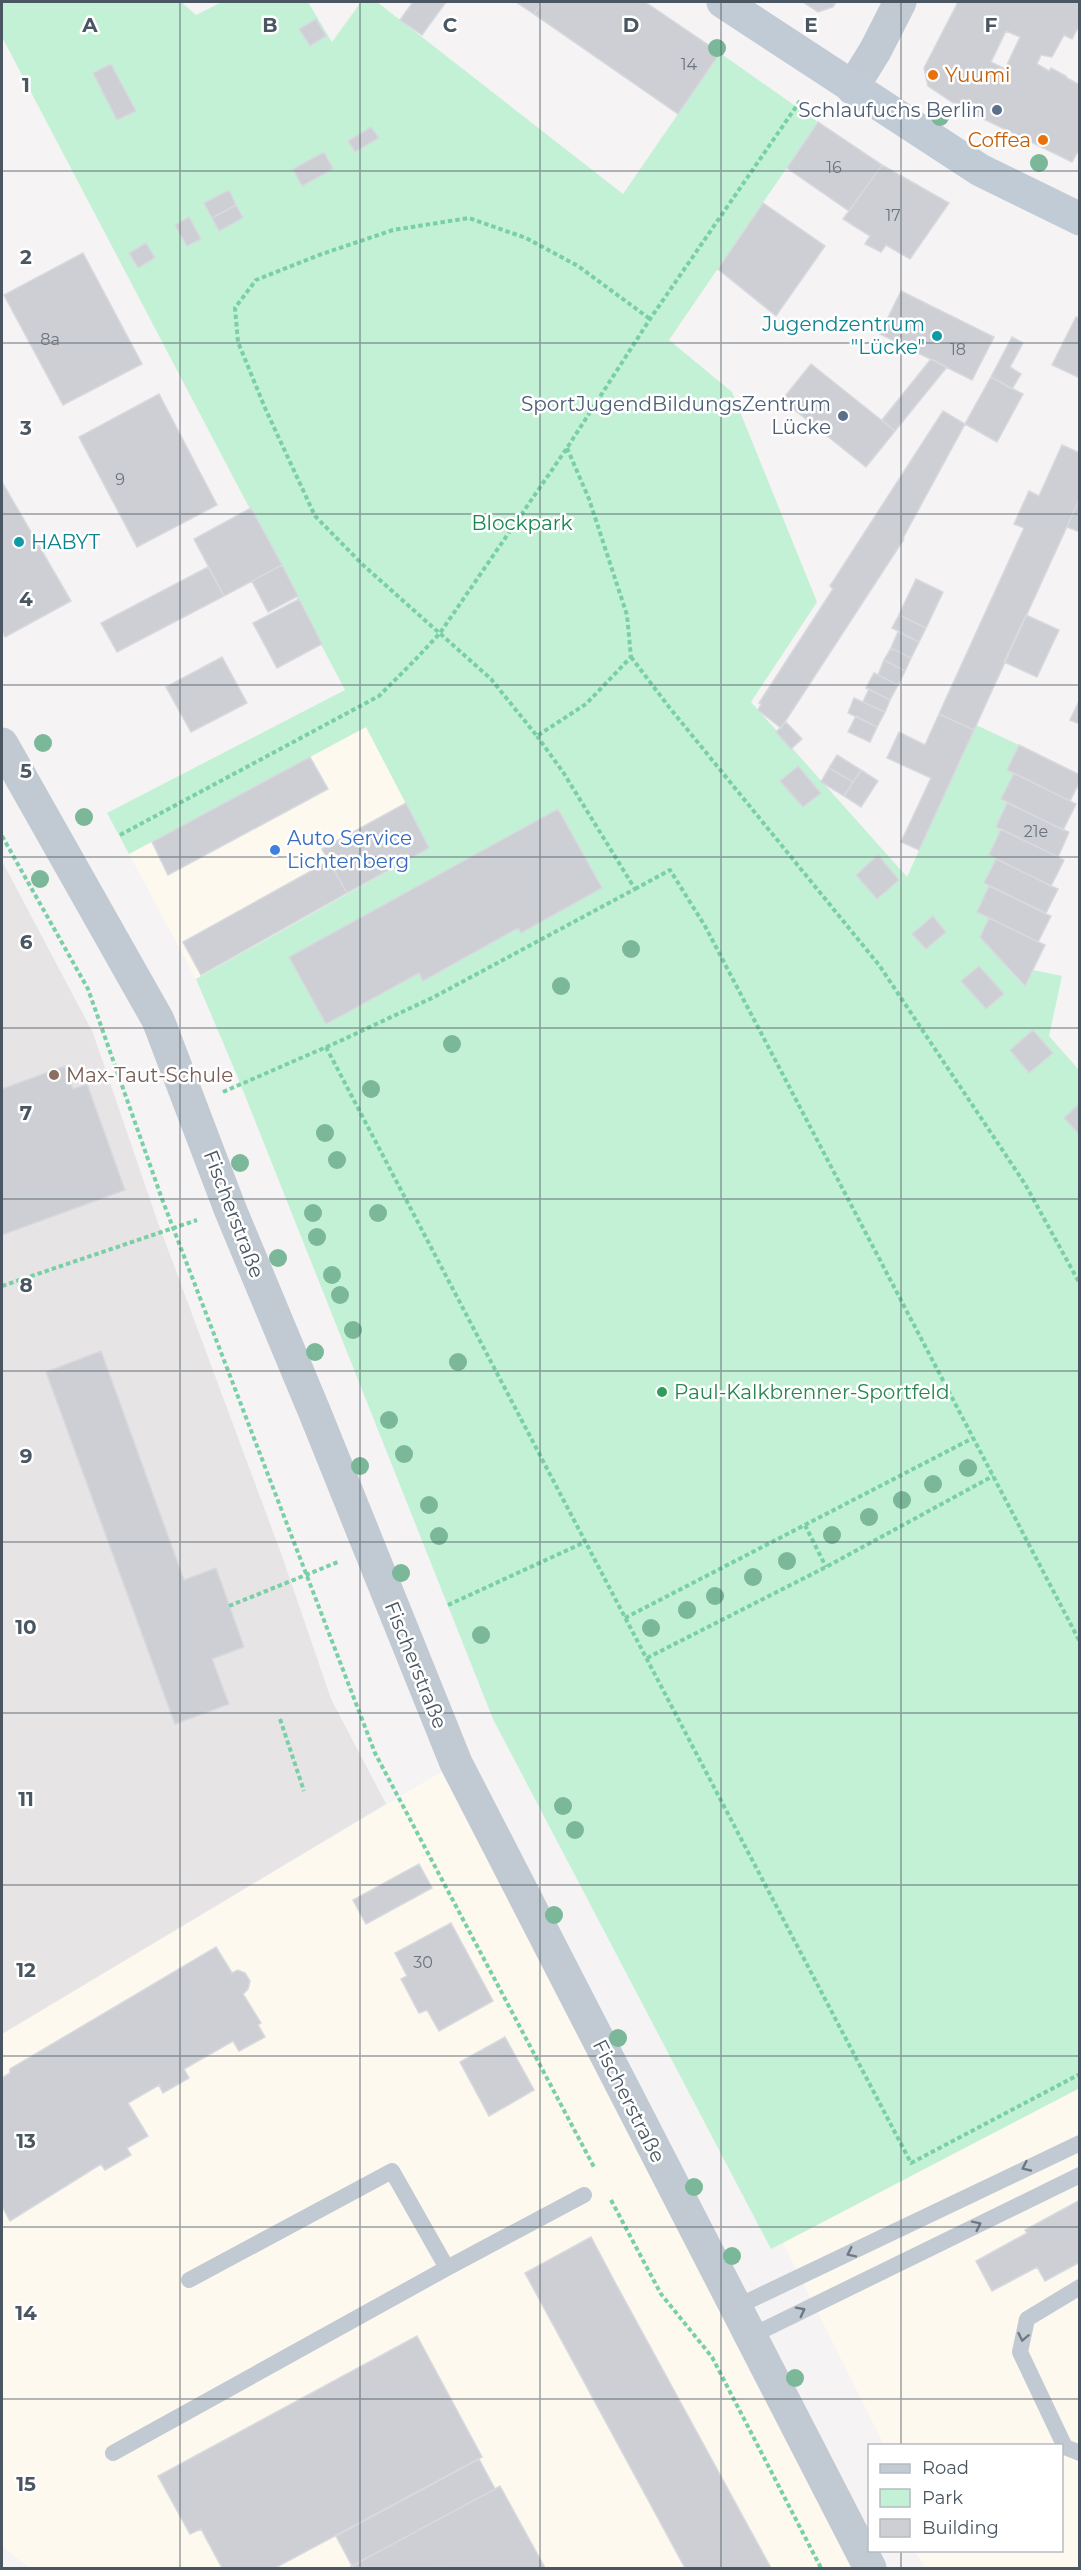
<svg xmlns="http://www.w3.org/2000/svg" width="1081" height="2570" viewBox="0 0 1081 2570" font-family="Montserrat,sans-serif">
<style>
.commercial{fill:#fdf9ef}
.education{fill:#e6e4e5}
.green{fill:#c3f1d5}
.building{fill:#cdcfd5;stroke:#d7d9de;stroke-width:1.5;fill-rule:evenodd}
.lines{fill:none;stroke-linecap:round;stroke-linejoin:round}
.path{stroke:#7ad0a6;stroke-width:4;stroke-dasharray:4.5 3;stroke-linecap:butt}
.lane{stroke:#c1cad2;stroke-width:16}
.street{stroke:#c1cad2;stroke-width:33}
.secondary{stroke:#c1cbd6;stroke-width:33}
.tree{fill:#7bb799}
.oneway{stroke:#6e7983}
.grid{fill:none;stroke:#4a5661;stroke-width:1.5;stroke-opacity:0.55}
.food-dot{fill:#e8710a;stroke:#fff;stroke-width:2}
.service-dot{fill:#5c6f8a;stroke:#fff;stroke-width:2}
.culture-dot{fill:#0f9aa8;stroke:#fff;stroke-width:2}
.shop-dot{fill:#3f7fe0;stroke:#fff;stroke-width:2}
.education-dot{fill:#8d6e63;stroke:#fff;stroke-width:2}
.leisure-dot{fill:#2e9e5b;stroke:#fff;stroke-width:2}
.labels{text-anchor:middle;stroke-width:5;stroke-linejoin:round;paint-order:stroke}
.number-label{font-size:16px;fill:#6b747e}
.food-label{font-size:20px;fill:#c56008;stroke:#fff;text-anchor:start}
.service-label{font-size:20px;fill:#4e5e75;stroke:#fff;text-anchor:end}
.culture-label{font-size:20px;fill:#0d838f;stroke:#fff;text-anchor:end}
.park-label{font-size:20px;fill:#17864f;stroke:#fff}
.shop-label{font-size:20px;fill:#366cbe;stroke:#fff;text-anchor:start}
.education-label{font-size:20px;fill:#785e54;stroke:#fff;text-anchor:start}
.street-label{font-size:20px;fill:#4a5661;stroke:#fff}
.leisure-label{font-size:20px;fill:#27864d;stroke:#fff;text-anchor:start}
.grid-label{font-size:20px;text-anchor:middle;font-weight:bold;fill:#4a5661;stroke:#fff;stroke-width:5;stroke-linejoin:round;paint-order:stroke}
</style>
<rect width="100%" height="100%" fill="#f5f3f3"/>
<path class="commercial" d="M366,727L429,848L196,979L129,854Z
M456,1763L863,2556L849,2568H29L2,2546V2034Z
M1079,2088V2568H925L915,2551L1062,2550V2446L884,2445L783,2243Z"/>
<path class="education" d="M2,861L93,1033L157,1220L282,1556L331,1699L386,1804L2,2034Z"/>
<path class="green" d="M2,2H181L196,15L222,2H308L332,42L361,2H377L623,194L720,53L818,122L669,340L732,392L817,602L751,702L907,877L976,725L1019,745L1007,770L1014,773L1001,799L1007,803L996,826L1001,829L989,855L996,859L984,883L989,886L977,911L989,918L980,937L1024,986L1033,970L1062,976L1049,1036L1079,1070L1080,2088L771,2249L493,1719L236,1073L196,979L429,848L366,727L129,854L107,813L345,690L2,37Z"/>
<path class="building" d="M413,2H446L422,35L400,20Z
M516,2H543L534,14Z
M543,2H645L720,53L678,114L534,14Z
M803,2H836L833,7L818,12Z
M958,2H1080V24L1072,39L1064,35L1052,57L1041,55L1037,64L1049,71L1051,68L1066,76L1067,78L1080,85V148L1072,162L961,108L928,86L924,68ZM1006,31L1020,37L1005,69L991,62Z
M316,19L326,36L310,46L299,29Z
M111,64L136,111L117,120L93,73Z
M818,122L882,165L849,211L787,168Z
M371,127L379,138L355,152L348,141Z
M324,152L333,169L302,186L293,169Z
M882,165L949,203L910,259L886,245L881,252L865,244L870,236L843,219Z
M229,190L236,205L212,218L204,203Z
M763,203L825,246L776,316L718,269Z
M236,205L243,218L219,231L212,218Z
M189,217L201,239L187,246L175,225Z
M146,243L155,258L138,268L129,253Z
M83,253L142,364L63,405L4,295Z
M901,291L994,337L972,380L880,334Z
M1076,317L1080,318V378L1052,365Z
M1012,337L1023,343L1010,367L1021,374L1012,389L991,377Z
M931,359L947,367L895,431L882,420Z
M811,364L895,431L866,467L782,400Z
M991,377L1023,394L997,442L965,424Z
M159,394L217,505L137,547L79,437Z
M943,411L965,424L903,538L904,539L781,728L758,710L761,704L759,703L833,589L830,586Z
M1062,445L1080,453V498L974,730L939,714L1024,528L1014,524L1029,491L1039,496Z
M2,482L71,601L5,637L2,631Z
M1080,498V532L1067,527Z
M251,508L282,565L224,596L194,539Z
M282,565L298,596L268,612L252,581Z
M208,567L224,596L117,652L101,623Z
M916,579L943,592L926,628L899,615Z
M299,599L322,644L277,668L253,623Z
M899,615L926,628L919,642L892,628Z
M1026,615L1059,630L1037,677L1004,662Z
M898,632L919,642L911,658L891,648Z
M891,648L911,658L905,671L884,660Z
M222,657L247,703L191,732L166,687Z
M884,660L905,671L898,685L878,675Z
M874,673L898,685L890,700L866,688Z
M869,689L890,700L885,712L863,702Z
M854,698L885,712L877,727L848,713Z
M1080,699V724L1070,720Z
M939,714L974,730L919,850L901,842L931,778L887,758L899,732L925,745Z
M856,716L877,727L870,742L848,732Z
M786,722L802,739L791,749L776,732Z
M1019,745L1080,775V781L1070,801L1007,770Z
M837,755L861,770L853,782L829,768Z
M310,757L328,789L168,875L152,842Z
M798,766L821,793L803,807L780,781Z
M829,768L853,782L844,796L821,782Z
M861,770L878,781L861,807L844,796Z
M1014,773L1076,804L1063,830L1001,799Z
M406,803L429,848L347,893L322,849Z
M1007,803L1069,832L1058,857L996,827Z
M558,809L602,888L521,933L518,928L423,981L419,973L326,1024L289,957Z
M1001,829L1064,860L1051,886L989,855Z
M878,855L899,880L877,899L856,875Z
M996,859L1058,889L1046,913L984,883Z
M329,861L347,893L201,975L183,942Z
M989,886L1051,916L1038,942L977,912Z
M933,916L946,932L926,949L912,934Z
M989,918L1045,945L1025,986L980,937Z
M979,966L1004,994L986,1009L961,981Z
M1033,1030L1053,1053L1029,1073L1010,1050Z
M65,1066L73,1089L87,1084L125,1190L2,1235V1089Z
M1080,1103V1135L1064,1118Z
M101,1351L184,1580L216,1568L244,1647L212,1659L229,1704L175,1724L46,1372Z
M419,1864L432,1888L366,1924L353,1900Z
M451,1923L493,2001L439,2031L427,2010L419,2013L401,1979L407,1976L395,1953Z
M216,1947L232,1973L238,1970L245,1973L250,1981L248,1989L243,1994L261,2023L258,2025L265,2037L239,2051L233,2041L184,2069L189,2078L163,2093L159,2085L128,2103L148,2136L127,2148L131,2155L105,2170L101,2164L10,2221L2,2206V2078L10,2073V2069Z
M505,2037L534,2090L489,2116L460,2062Z
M1080,2200V2262L1045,2281L1037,2267L992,2291L976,2261L1027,2233L1025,2230Z
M591,2237L617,2286L771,2568H685L525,2273Z
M417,2336L482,2457L275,2568H222L201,2529L190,2534L158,2476Z
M479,2459L495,2489L352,2566L336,2536Z
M500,2486L545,2568L350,2567L495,2489Z"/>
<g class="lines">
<path class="path" d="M567,448L589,499L627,615L631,657L586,704L537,736L491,679L363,565L315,516L265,408L238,342L235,308L256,280L319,255L393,230L469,218L526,238L578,266L650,319
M631,657L669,707L879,965L1025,1184L1080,1284
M120,835L379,696L414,661L440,633L567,448L650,319L800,101
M2,836L88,989L162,1199L375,1753L595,2169
M635,889L670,870L705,926L1080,1642
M326,1047L911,2163L1080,2074
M223,1092L340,1041L434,997L635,889L563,772L537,736
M2,1286L197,1220
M805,1525L826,1567
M448,1605L585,1542
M229,1606L338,1562
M625,1618L973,1438
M647,1658L826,1567L993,1476
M280,1719L304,1791
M611,2200L661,2294L712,2357L821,2568"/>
<path class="lane" d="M189,2280L392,2171L447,2268
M1080,2287L1027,2319L1020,2352L1065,2447L1080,2453
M734,2308L1080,2143
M749,2337L1080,2175
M113,2453L447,2268L584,2195"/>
<path class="street" d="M852,88L875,51L900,2
M2,744L158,1020L230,1209L315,1413L456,1763L870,2568"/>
<path class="secondary" d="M723,2L980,170L1080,219"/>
</g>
<g class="tree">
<circle cx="717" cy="48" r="9"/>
<circle cx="940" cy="117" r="9"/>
<circle cx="1039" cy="163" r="9"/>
<circle cx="43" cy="743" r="9"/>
<circle cx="84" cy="817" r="9"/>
<circle cx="40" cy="879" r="9"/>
<circle cx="631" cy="949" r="9"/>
<circle cx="561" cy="986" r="9"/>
<circle cx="452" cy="1044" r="9"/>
<circle cx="371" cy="1089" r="9"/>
<circle cx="325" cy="1133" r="9"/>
<circle cx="337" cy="1160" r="9"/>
<circle cx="240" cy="1163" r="9"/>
<circle cx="313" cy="1213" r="9"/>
<circle cx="378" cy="1213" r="9"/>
<circle cx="317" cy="1237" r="9"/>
<circle cx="278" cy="1258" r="9"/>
<circle cx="332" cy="1275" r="9"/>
<circle cx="340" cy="1295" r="9"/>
<circle cx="353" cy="1330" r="9"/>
<circle cx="315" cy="1352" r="9"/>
<circle cx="458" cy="1362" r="9"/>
<circle cx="389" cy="1420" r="9"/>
<circle cx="404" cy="1454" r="9"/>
<circle cx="360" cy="1466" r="9"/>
<circle cx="968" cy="1468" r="9"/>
<circle cx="933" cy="1484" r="9"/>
<circle cx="902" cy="1500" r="9"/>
<circle cx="429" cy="1505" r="9"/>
<circle cx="869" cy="1517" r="9"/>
<circle cx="832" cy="1535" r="9"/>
<circle cx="439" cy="1536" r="9"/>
<circle cx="787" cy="1561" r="9"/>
<circle cx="401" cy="1573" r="9"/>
<circle cx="753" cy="1577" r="9"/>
<circle cx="715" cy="1596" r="9"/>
<circle cx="687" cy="1610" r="9"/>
<circle cx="651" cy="1628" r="9"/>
<circle cx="481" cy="1635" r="9"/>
<circle cx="563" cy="1806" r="9"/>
<circle cx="575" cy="1830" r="9"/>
<circle cx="554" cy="1915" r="9"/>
<circle cx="618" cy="2038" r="9"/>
<circle cx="694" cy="2187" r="9"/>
<circle cx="732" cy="2256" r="9"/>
<circle cx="795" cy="2378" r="9"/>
</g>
<defs><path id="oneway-chevron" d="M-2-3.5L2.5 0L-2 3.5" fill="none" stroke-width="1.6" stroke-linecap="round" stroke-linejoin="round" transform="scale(1.5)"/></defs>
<g class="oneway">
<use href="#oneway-chevron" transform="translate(1026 2167) rotate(155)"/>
<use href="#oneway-chevron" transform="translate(977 2225) rotate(-26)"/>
<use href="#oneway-chevron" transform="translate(851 2253) rotate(154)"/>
<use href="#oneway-chevron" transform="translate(801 2311) rotate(-27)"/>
<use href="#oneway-chevron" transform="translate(1023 2337) rotate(102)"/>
</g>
<path class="grid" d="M180,2V2568M360,2V2568M540,2V2568M721,2V2568M901,2V2446M2,171H1080M2,343H1080M2,514H1080M2,685H1080M2,857H1080M2,1028H1080M2,1199H1080M2,1371H1080M2,1542H1080M2,1713H1080M2,1885H1080M2,2056H1080M2,2227H1080M2,2399H1080M901,2550V2568"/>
<g class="food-dot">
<circle cx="933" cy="75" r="6"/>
<circle cx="1043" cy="140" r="6"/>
</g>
<g class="service-dot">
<circle cx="997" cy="110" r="6"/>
<circle cx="843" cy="416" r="6"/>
</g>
<g class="culture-dot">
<circle cx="937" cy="336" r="6"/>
<circle cx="19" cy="542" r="6"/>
</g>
<circle class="shop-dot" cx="275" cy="850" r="6"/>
<circle class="education-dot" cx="54" cy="1075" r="6"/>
<circle class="leisure-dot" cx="662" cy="1392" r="6"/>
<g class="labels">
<g class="number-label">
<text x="689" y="70">14</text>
<text x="834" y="173">16</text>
<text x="893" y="221">17</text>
<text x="50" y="345">8a</text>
<text x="958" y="355">18</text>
<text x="120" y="485">9</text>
<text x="1036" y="837">21e</text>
<text x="423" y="1968">30</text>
</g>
<g class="food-label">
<text x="945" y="82">Yuumi</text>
<text x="1031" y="147" text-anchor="end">Coffea</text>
</g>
<g class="service-label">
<text x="985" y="117">Schlaufuchs Berlin</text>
<text x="831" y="411">SportJugendBildungsZentrum<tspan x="831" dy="23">Lücke</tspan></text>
</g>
<g class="culture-label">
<text x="925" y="331">Jugendzentrum<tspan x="925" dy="23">"Lücke"</tspan></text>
<text x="31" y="549" text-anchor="start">HABYT</text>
</g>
<g class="park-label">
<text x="522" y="530">Blockpark</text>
</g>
<g class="shop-label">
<text x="287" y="845">Auto Service<tspan x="287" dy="23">Lichtenberg</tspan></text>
</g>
<g class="education-label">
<text x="66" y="1082">Max-Taut-Schule</text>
</g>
<g class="street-label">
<text transform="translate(234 1214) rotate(69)" y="7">Fischerstraße</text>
<text transform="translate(416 1665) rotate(68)" y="7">Fischerstraße</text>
<text transform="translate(629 2101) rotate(63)" y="7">Fischerstraße</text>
</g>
<g class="leisure-label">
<text x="674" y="1399">Paul-Kalkbrenner-Sportfeld</text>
</g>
</g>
<g class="grid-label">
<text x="90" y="32">A</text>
<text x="270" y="32">B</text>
<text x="450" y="32">C</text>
<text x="631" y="32">D</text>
<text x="811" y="32">E</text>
<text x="991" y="32">F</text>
<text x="26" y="92">1</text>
<text x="26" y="264">2</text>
<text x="26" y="435">3</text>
<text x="26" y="606">4</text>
<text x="26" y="778">5</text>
<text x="26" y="949">6</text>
<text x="26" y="1120">7</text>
<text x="26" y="1292">8</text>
<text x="26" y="1463">9</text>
<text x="26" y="1634">10</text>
<text x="26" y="1806">11</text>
<text x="26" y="1977">12</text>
<text x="26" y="2148">13</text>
<text x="26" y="2320">14</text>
<text x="26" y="2491">15</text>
</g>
<rect width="1081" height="2570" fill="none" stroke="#4a5661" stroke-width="6"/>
<rect x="868" y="2444" width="195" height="108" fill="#ffffff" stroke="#b7bbc0" stroke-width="1.5"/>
<rect x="880" y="2464" width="30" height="9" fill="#c1cbd6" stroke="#b7bbc0" stroke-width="1.5"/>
<text x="922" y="2474" font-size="18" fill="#4a5661">Road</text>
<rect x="880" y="2489" width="30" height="18" fill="#c3f1d5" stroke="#b7bbc0" stroke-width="1.5"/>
<text x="922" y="2504" font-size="18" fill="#4a5661">Park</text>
<rect x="880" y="2519" width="30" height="18" fill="#cdcfd5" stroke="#b7bbc0" stroke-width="1.5"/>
<text x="922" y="2534" font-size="18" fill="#4a5661">Building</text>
</svg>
